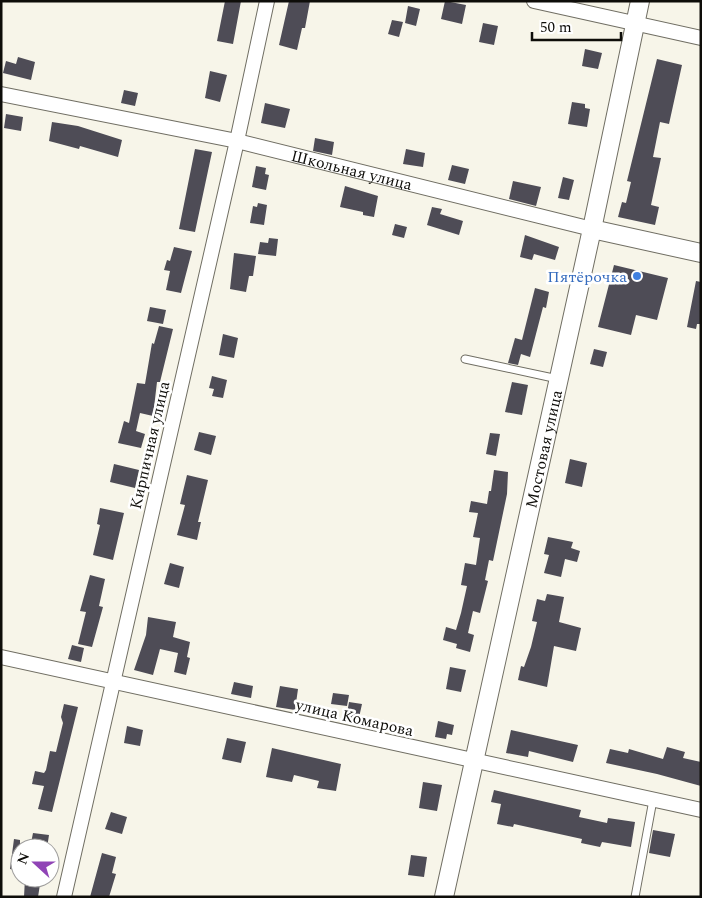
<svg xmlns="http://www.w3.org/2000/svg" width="702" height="898" viewBox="0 0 702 898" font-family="Spectral,serif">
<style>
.building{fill:#4e4c56}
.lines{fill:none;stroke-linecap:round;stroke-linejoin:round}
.service-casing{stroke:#706e63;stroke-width:9}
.minor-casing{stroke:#706e63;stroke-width:16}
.tertiary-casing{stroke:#706e63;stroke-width:20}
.service{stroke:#fff;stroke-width:7}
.minor{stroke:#fff;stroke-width:14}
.tertiary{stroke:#fff;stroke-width:18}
.shop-dot{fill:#3f7fe0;stroke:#fff;stroke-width:2}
.labels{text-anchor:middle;stroke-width:5;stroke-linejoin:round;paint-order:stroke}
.street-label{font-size:16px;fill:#0e0d09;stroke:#fff}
.shop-label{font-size:16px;fill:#366cbe;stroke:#fff;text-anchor:end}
</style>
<rect width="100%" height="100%" fill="#f7f5e9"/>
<path class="building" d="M225,1H241L233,44L217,41Z
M289,1H310L305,28H302L297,50L279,45Z
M445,1L466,5L462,24L441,19Z
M408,6L420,9L416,26L405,23Z
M392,20L403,22L399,37L388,34Z
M483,23L498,26L494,45L479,42Z
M585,49L602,53L598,69L582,66Z
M18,57L35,62L31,80L3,73L6,61L16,64Z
M657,59L682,65L669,124L660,122L653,157L661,158L651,205L659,207L655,225L618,217L622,202L626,203L631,182L627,181Z
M210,71L227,75L220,102L205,98Z
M124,90L138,93L135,106L121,103Z
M572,102L585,104V108L590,109L587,127L568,124Z
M265,103L290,109L285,128L261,123Z
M6,114L23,117L21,131L4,128Z
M52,122L78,126L122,140L118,157L80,146L79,149L49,141Z
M315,138L334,142L332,155L313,151Z
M195,149L212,152L195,232L179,229Z
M406,149L425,153L423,167L403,164Z
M452,165L469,169L465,184L448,180Z
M256,166L266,168L265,174L269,175L266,190L252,187Z
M563,177L574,180L569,200L558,198Z
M513,181L541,187L536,206L509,199Z
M345,186L378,196L374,217L363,215V212L340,207Z
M258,203L267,205L264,225L250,223L253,206L257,207Z
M432,207L442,209L440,214L463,221L459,235L427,225Z
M395,224L407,227L404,238L392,235Z
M525,235L559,247L555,260L534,254L532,260L520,257Z
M269,238L278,239L276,256L258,254L260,242L268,243Z
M174,247L192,251L181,293L166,290L170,271L164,270L167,260L170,261Z
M234,253L256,256L253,276H249L246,292L230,289Z
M614,265L668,278L657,320L636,315L631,335L598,327Z
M696,281L701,282V324H697L696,329L687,327Z
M535,288L549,292L546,308L543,307L530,357L521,354L518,365L508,363L515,338L522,340Z
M150,307L166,310L163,324L147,321Z
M159,326L173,329L160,382H157L153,416L140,413L136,431L145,434L141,448L118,443L124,421L129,423L137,383L145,384L152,343L154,344Z
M223,334L238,338L234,358L219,355Z
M594,349L607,352L603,367L590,364Z
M212,376L227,380L223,398L212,396L214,389L209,388Z
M512,382L528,385L522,415L505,412Z
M199,432L216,436L211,455L194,450Z
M490,433L500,434L496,456L486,454Z
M570,459L587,463L582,487L565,483Z
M114,464L139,470L135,488L110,482Z
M494,470L508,472L507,494L493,561L489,560L485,580L488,581L480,613L473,611L468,633L474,635L470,652L456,648L457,644L443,640L446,627L456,630L461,613L467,586L461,585L465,563L476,565L480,538L473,537L478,513L469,512L471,501L487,504L489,491H491Z
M187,475L208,480L198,522H201L197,540L177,535L185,505L180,504Z
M100,508L124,513L113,560L93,555L100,525L97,524Z
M548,537L573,542L571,548L580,551L577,562L565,559L561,577L544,573L549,555L544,554Z
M170,563L184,567L179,588L164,584Z
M90,575L105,579L99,606L103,607L92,647L78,644L86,612L80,611Z
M547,594L564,597L559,622L581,628L576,651L554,646L547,687L518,680L521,666L524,667L531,647L537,622L532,621L537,599L545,601Z
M148,617L176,622L173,637L190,642L187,657L190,658L186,675L174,672L178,653L160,649L153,675L134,670L146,635Z
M72,645L84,648L81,662L68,659Z
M450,667L466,670L461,692L446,689Z
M234,682L253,686L251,698L231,694Z
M280,686L298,689L295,710L276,707Z
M333,693L349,695L347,706L331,704Z
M349,702L362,704L358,722L346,719Z
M64,704L78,707L52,812L38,809L44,786L32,784L35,771L44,773L46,770L50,751L56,752L63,723L61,717Z
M438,721L454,725L452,735L447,734L446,739L435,737Z
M127,726L143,730L140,746L124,743Z
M511,730L578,745L573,762L529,751L528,757L506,753Z
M227,738L246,742L241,763L222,759Z
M667,747L685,752L683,758L701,762V786L657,774L606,763L610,749L628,753L629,749L663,759Z
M272,748L341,764L336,791L317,788L319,781L294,775L292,782L266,777Z
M423,782L442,785L437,811L419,808Z
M494,790L581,810L579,817L607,823L608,818L635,822L631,847L602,842L600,847L581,843L582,839L514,824L513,827L497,824L501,804L491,802Z
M111,812L127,817L122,834L105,829Z
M653,830L675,834L670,857L649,853Z
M33,833L49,835L47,848H30Z
M14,839L20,840V871L10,869Z
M102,853L116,857L112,873L116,874L109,897H90Z
M411,855L427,857L424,877L408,875Z
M25,878H41L38,897H24Z"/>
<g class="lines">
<g class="service-casing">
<path id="service" d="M465,359L558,379
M635,897L653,800"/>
</g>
<g class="minor-casing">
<g id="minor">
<path d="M534,1L701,38"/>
<path id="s1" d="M1,94L237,141L592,229"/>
<path d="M1,657L701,810"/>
<path d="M64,897L237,141L267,1"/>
</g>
</g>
<g class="tertiary-casing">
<g id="tertiary">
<path d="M592,229L701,253"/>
<path id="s2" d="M444,897L592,229L640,1"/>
</g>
</g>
<use href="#service" class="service"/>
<use href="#minor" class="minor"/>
<use href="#tertiary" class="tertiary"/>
</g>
<circle class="shop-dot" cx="637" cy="276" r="5"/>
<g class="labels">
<g class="street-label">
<text dy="6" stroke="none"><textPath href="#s1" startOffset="359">Школьная улица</textPath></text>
<text transform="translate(149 445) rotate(-77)" y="6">Кирпичная улица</text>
<text dy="6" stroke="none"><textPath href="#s2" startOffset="459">Мостовая улица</textPath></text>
<text transform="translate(355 717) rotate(13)" y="6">улица Комарова</text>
</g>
<g class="shop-label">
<text x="627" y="282">Пятёрочка</text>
</g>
</g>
<rect width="702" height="898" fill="none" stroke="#0e0d09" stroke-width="5"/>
<g transform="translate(35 863) rotate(291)"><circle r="24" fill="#ffffff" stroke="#9f9e9d"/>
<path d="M0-4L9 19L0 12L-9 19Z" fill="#9044b6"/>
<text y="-8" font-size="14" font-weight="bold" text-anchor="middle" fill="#0e0d09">N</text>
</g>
<path d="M532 32v8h89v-8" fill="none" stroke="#0e0d09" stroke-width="2.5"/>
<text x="540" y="32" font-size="15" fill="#0e0d09" stroke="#ffffff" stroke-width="4" paint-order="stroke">50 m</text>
</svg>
